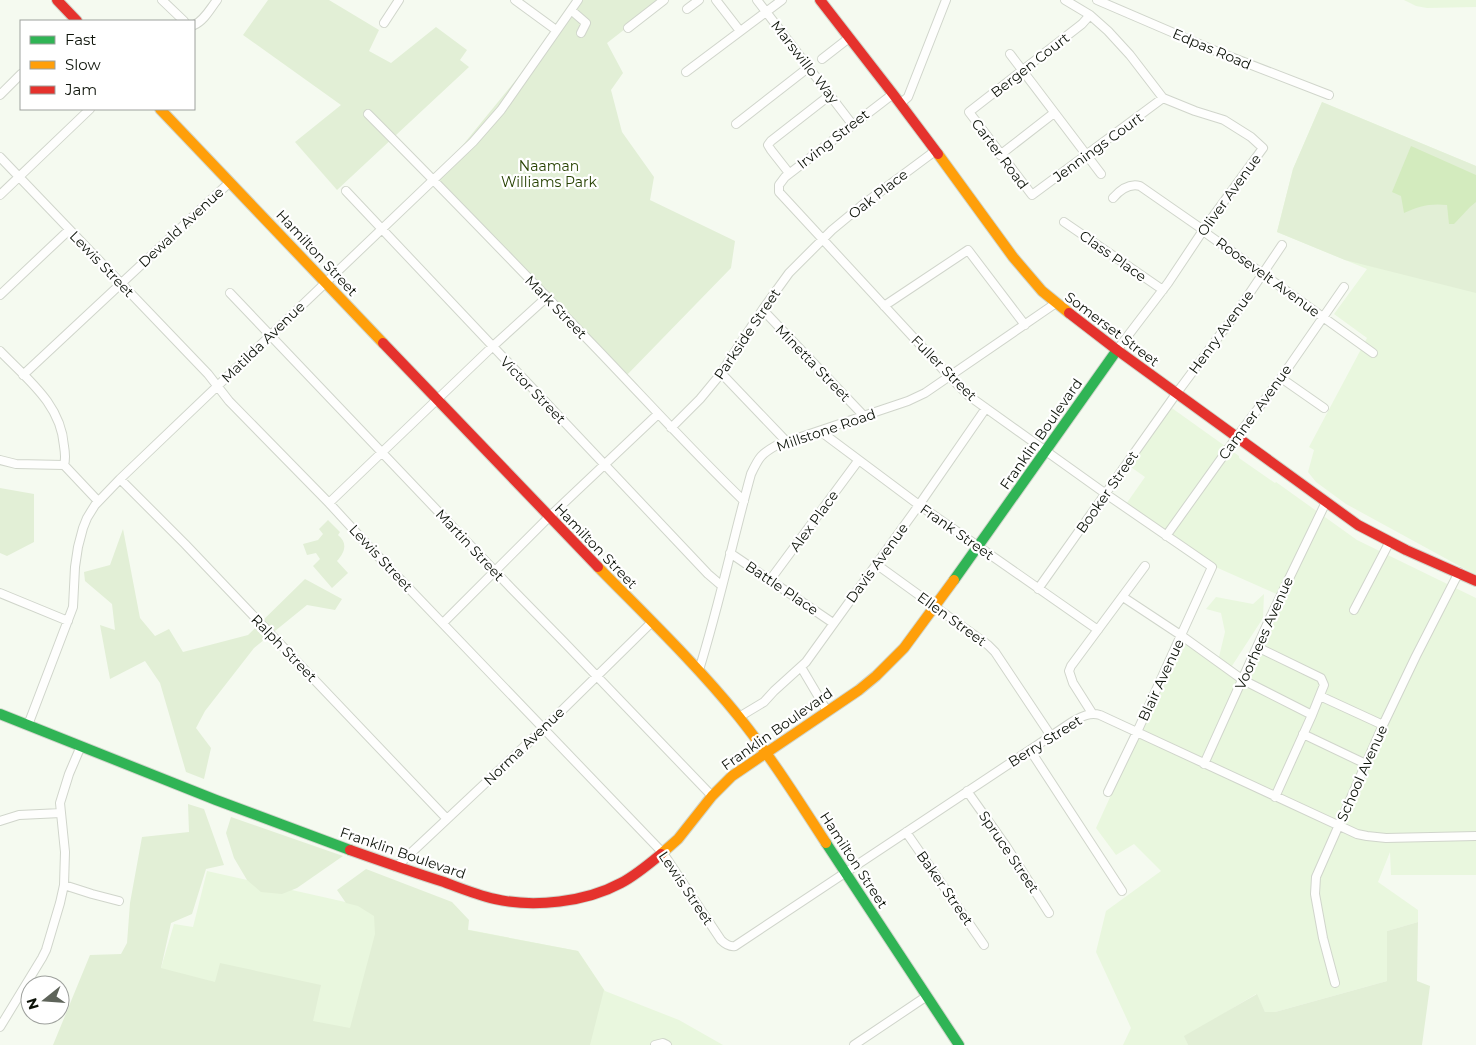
<svg xmlns="http://www.w3.org/2000/svg" width="1476" height="1045" viewBox="0 0 1476 1045" font-family="Montserrat,sans-serif">
<style>
.built{fill:#e9f7de}
.green{fill:#e2efd6}
.water{fill:#d3ebbe}
.lines{fill:none;stroke-linecap:round;stroke-linejoin:round}
.street-casing{stroke:#d0d5cb;stroke-width:10}
.fast-casing{stroke:#d0d5cb;stroke-width:12}
.slow-casing{stroke:#d0d5cb;stroke-width:12}
.jam-casing{stroke:#d0d5cb;stroke-width:12}
.street{stroke:#fefefd;stroke-width:8}
.fast{stroke:#30b455;stroke-width:10}
.slow{stroke:#ff9f0a;stroke-width:10}
.jam{stroke:#e5322d;stroke-width:10}
.labels{text-anchor:middle;stroke-width:4.5;stroke-linejoin:round;paint-order:stroke}
.street-label{font-size:14px;fill:#0d1309;stroke:#fff}
.park-label{font-size:14px;fill:#264100;stroke:#fff}
</style>
<rect width="100%" height="100%" fill="#f5faf0"/>
<path class="built" d="M1404,0H1476V7L1427,8L1416,6Z
M1322,102L1476,166V575L1346,504L1316,482L1308,472L1314,450L1309,447L1367,338L1334,314L1367,269L1277,232L1293,169Z
M1169,406L1239,456V458L1275,483L1276,482L1357,540L1476,598V875H1391L1390,852L1378,882L1418,910V922L1387,931V981L1275,1012H1265L1256,994L1185,1037L1188,1045H1123L1131,1028L1096,952L1106,911L1161,871L1134,844L1116,855L1096,828L1183,637L1218,661L1225,632L1221,613L1206,609L1216,597L1253,604L1264,594L1263,618L1230,669L1243,678L1281,596L1211,565L1124,507L1145,477L1128,465Z
M207,871L470,930L578,951L605,991L679,1020L723,1045H196L161,968L174,924L193,927Z"/>
<path class="green" d="M268,0H329L379,30L369,51L391,63L436,27L467,50L460,60L469,67L337,190L295,142L341,105L243,35Z
M574,0H658L634,22L607,43L623,73L611,90L622,132L654,177L650,200L735,241L731,268L625,377L436,178L578,4Z
M1322,102L1476,166V293L1345,260L1277,232L1293,169Z
M0,488L34,494V542L7,556L0,553Z
M328,520L340,532L338,535C348,543 345,552 337,561L348,573L332,588L313,566L320,559L316,553L307,555L303,544L318,540L323,534L319,529Z
M123,529L140,618L155,636L169,629L183,652L248,635L305,579L342,599L335,610L307,605L254,648L205,711L196,728L211,748L204,779L186,772L160,683L145,661L110,679L100,625L115,630L112,604L85,581L84,572L110,565Z
M188,804L204,809L224,865L206,869L192,914L171,923L161,968L215,982L220,963L321,985L313,1021L350,1028L375,934L374,916L358,906L346,903L337,890L366,869L452,902L469,920L468,930L578,951L604,990L590,1045H53L90,955L121,954L127,943L130,903L142,837L189,832Z
M231,817L343,856L297,888L282,894L261,892L247,880L234,858L226,833Z
M1418,922L1417,981L1430,986L1422,1045H1188L1184,1036L1257,994L1265,1012H1275L1387,981V931Z"/>
<path class="water" d="M1411,146L1476,175V202L1470,207L1454,224H1449L1447,205C1431,203 1418,206 1404,213L1401,196L1392,192Z"/>
<g class="lines">
<g class="street-casing">
<path id="street" d="M162,0L184,21
M515,0L556,30
M716,0L740,31
M757,0L852,124
M1065,0L1090,15L1108,31L1130,55L1163,98L1195,111L1224,120L1251,137L1263,148L1206,226L1168,283L1117,350
M1097,0L1218,52L1329,95
M687,9L699,0
M571,10L586,23L581,33
M1090,15L1082,24L969,112L1032,195L1163,98
M384,23L399,0
M194,25C204,21 210,9 217,0
M628,28L664,0
M1010,54L1101,174
M822,59L849,38
M686,72L782,0
M893,94L785,177L779,185V192L950,377L969,396L1106,494L1212,567L1137,732L1108,792
M0,95L21,74
M900,104L908,97L946,0
M368,114C445,191 521,270 596,348C645,399 693,452 744,501
M736,124L809,67
M1000,155L1054,113
M0,157L208,374L229,401L329,503L375,553L663,853L721,940C725,944 729,947 735,946L1072,722C1081,717 1089,712 1100,715L1357,834L1367,836L1386,838L1476,836
M789,173L771,150L768,145L771,141L830,95
M346,191L708,574L722,586
M0,195L90,109
M1113,198C1120,190 1129,183 1140,186L1199,227L1203,231L1373,353
M1064,222L1163,290
M230,293L512,589L563,641L712,796
M0,295L69,230
M884,306L968,250L1025,325
M763,310L864,416
M0,351C27,379 61,404 64,446C65,452 66,458 64,465L98,501
M721,373L787,442
M23,375L230,182
M1281,378L1324,408
M671,428L700,399L719,376L763,309L789,273L832,230L861,206L935,151
M820,431L919,505L1098,630
M0,460L16,464L64,465
M120,479L185,544L447,819
M329,503L492,347L547,297
M1166,536L1236,438L1281,378L1344,287
M730,553L833,623
M876,564L988,645L995,652L1051,736
M770,580L858,461
M1038,589L1176,394L1237,312L1282,245
M0,593L68,621
M1123,597L1182,636L1243,680L1312,715
M1354,610L1388,545L1391,543
M443,623L549,517L658,414
M1257,647L1321,678L1324,685L1312,715L1275,797
M801,667L827,711
M699,670C719,606 733,539 751,474C759,457 761,454 777,445L908,401L925,393L1056,303
M1320,696L1383,725
M1092,713L1073,683L1069,671L1071,666L1145,566
M739,717L764,702L774,691L806,662L919,505L986,408
M28,725L73,607L75,567L78,547L83,528L87,518L95,505L120,479L473,142L501,110L578,0
M1303,734L1366,764
M1030,750L1122,891
M1204,764L1270,618L1326,502
M967,791L1006,846L1049,913
M0,821L19,815L61,813
M906,832L984,945
M396,867L544,728L651,623
M64,885L92,894L119,901
M1335,983L1323,938L1315,894L1316,877L1383,725L1416,656L1459,572
M0,1027L42,958L46,950L60,903L64,885L65,852L60,803L69,774L81,746
M655,1045L663,1043L667,1045
M854,1045L927,996"/>
</g>
<g class="fast-casing">
<path id="fast" d="M954,580L1117,350
M0,714L216,800L350,850
M826,843L959,1045"/>
</g>
<g class="slow-casing">
<path id="slow" d="M160,109L383,343
M938,154L1013,257L1042,291L1069,313
M598,567C646,616 696,664 739,717C771,757 798,800 826,843
M661,854L678,839L712,796L732,776L859,690L876,676L904,648L954,580"/>
</g>
<g class="jam-casing">
<path id="jam" d="M57,0L77,21
M820,0L893,94L938,154
M1069,313L1117,350L1358,525L1406,550L1476,581
M383,343L598,567
M350,850C381,861 412,872 444,882C460,888 477,895 495,899C534,908 586,902 621,883C636,875 649,864 661,854"/>
</g>
<use href="#street" class="street"/>
<use href="#fast" class="fast"/>
<use href="#slow" class="slow"/>
<use href="#jam" class="jam"/>
</g>
<g class="labels">
<g class="street-label">
<text transform="translate(1212 49) rotate(23)" y="5">Edpas Road</text>
<text transform="translate(805 62) rotate(52)" y="5">Marswillo Way</text>
<text transform="translate(1030 65) rotate(-38)" y="5">Bergen Court</text>
<text transform="translate(833 139) rotate(-38)" y="5">Irving Street</text>
<text transform="translate(1098 147) rotate(-36)" y="5">Jennings Court</text>
<text transform="translate(1000 154) rotate(53)" y="5">Carter Road</text>
<text transform="translate(878 194) rotate(-38)" y="5">Oak Place</text>
<text transform="translate(1229 195) rotate(-54)" y="5">Oliver Avenue</text>
<text transform="translate(181 227) rotate(-43)" y="5">Dewald Avenue</text>
<text transform="translate(317 253) rotate(47)" y="5">Hamilton Street</text>
<text transform="translate(1113 256) rotate(35)" y="5">Class Place</text>
<text transform="translate(102 264) rotate(46)" y="5">Lewis Street</text>
<text transform="translate(1268 277) rotate(36)" y="5">Roosevelt Avenue</text>
<text transform="translate(556 307) rotate(46)" y="5">Mark Street</text>
<text transform="translate(1112 329) rotate(37)" y="5">Somerset Street</text>
<text transform="translate(1221 332) rotate(-54)" y="5">Henry Avenue</text>
<text transform="translate(747 334) rotate(-56)" y="5">Parkside Street</text>
<text transform="translate(263 342) rotate(-44)" y="5">Matilda Avenue</text>
<text transform="translate(813 363) rotate(46)" y="5">Minetta Street</text>
<text transform="translate(944 368) rotate(45)" y="5">Fuller Street</text>
<text transform="translate(533 390) rotate(46)" y="5">Victor Street</text>
<text transform="translate(1255 412) rotate(-54)" y="5">Camner Avenue</text>
<text transform="translate(826 430) rotate(-19)" y="5">Millstone Road</text>
<text transform="translate(1041 434) rotate(-55)" y="5">Franklin Boulevard</text>
<text transform="translate(1107 492) rotate(-55)" y="5">Booker Street</text>
<text transform="translate(814 521) rotate(-54)" y="5">Alex Place</text>
<text transform="translate(957 532) rotate(35)" y="5">Frank Street</text>
<text transform="translate(470 545) rotate(47)" y="5">Martin Street</text>
<text transform="translate(596 546) rotate(46)" y="5">Hamilton Street</text>
<text transform="translate(381 558) rotate(47)" y="5">Lewis Street</text>
<text transform="translate(877 563) rotate(-54)" y="5">Davis Avenue</text>
<text transform="translate(782 588) rotate(34)" y="5">Battle Place</text>
<text transform="translate(952 619) rotate(36)" y="5">Ellen Street</text>
<text transform="translate(1264 633) rotate(-66)" y="5">Voorhees Avenue</text>
<text transform="translate(284 648) rotate(46)" y="5">Ralph Street</text>
<text transform="translate(1161 680) rotate(-65)" y="5">Blair Avenue</text>
<text transform="translate(777 729) rotate(-35)" y="5">Franklin Boulevard</text>
<text transform="translate(1045 741) rotate(-32)" y="5">Berry Street</text>
<text transform="translate(524 746) rotate(-44)" y="5">Norma Avenue</text>
<text transform="translate(1362 773) rotate(-66)" y="5">School Avenue</text>
<text transform="translate(1009 852) rotate(56)" y="5">Spruce Street</text>
<text transform="translate(403 853) rotate(19)" y="5">Franklin Boulevard</text>
<text transform="translate(854 860) rotate(57)" y="5">Hamilton Street</text>
<text transform="translate(686 888) rotate(56)" y="5">Lewis Street</text>
<text transform="translate(945 888) rotate(55)" y="5">Baker Street</text>
</g>
<g class="park-label">
<text x="549" y="171">Naaman<tspan x="549" dy="16">Williams Park</tspan></text>
</g>
</g>
<rect x="20" y="20" width="175" height="90" fill="#ffffff" stroke="#9ea19d"/>
<rect x="30" y="36" width="25" height="8" fill="#30b455" stroke="#9ea19d"/>
<text x="65" y="45" font-size="15" fill="#0d1309">Fast</text>
<rect x="30" y="61" width="25" height="8" fill="#ff9f0a" stroke="#9ea19d"/>
<text x="65" y="70" font-size="15" fill="#0d1309">Slow</text>
<rect x="30" y="86" width="25" height="8" fill="#e5322d" stroke="#9ea19d"/>
<text x="65" y="95" font-size="15" fill="#0d1309">Jam</text>
<g transform="translate(45 1000) rotate(253)"><circle r="24" fill="#ffffff" stroke="#9ea19d"/>
<path d="M0-4L9 19L0 12L-9 19Z" fill="#5e645a"/>
<text y="-8" font-size="14" font-weight="bold" text-anchor="middle" fill="#0d1309">N</text>
</g>
</svg>
